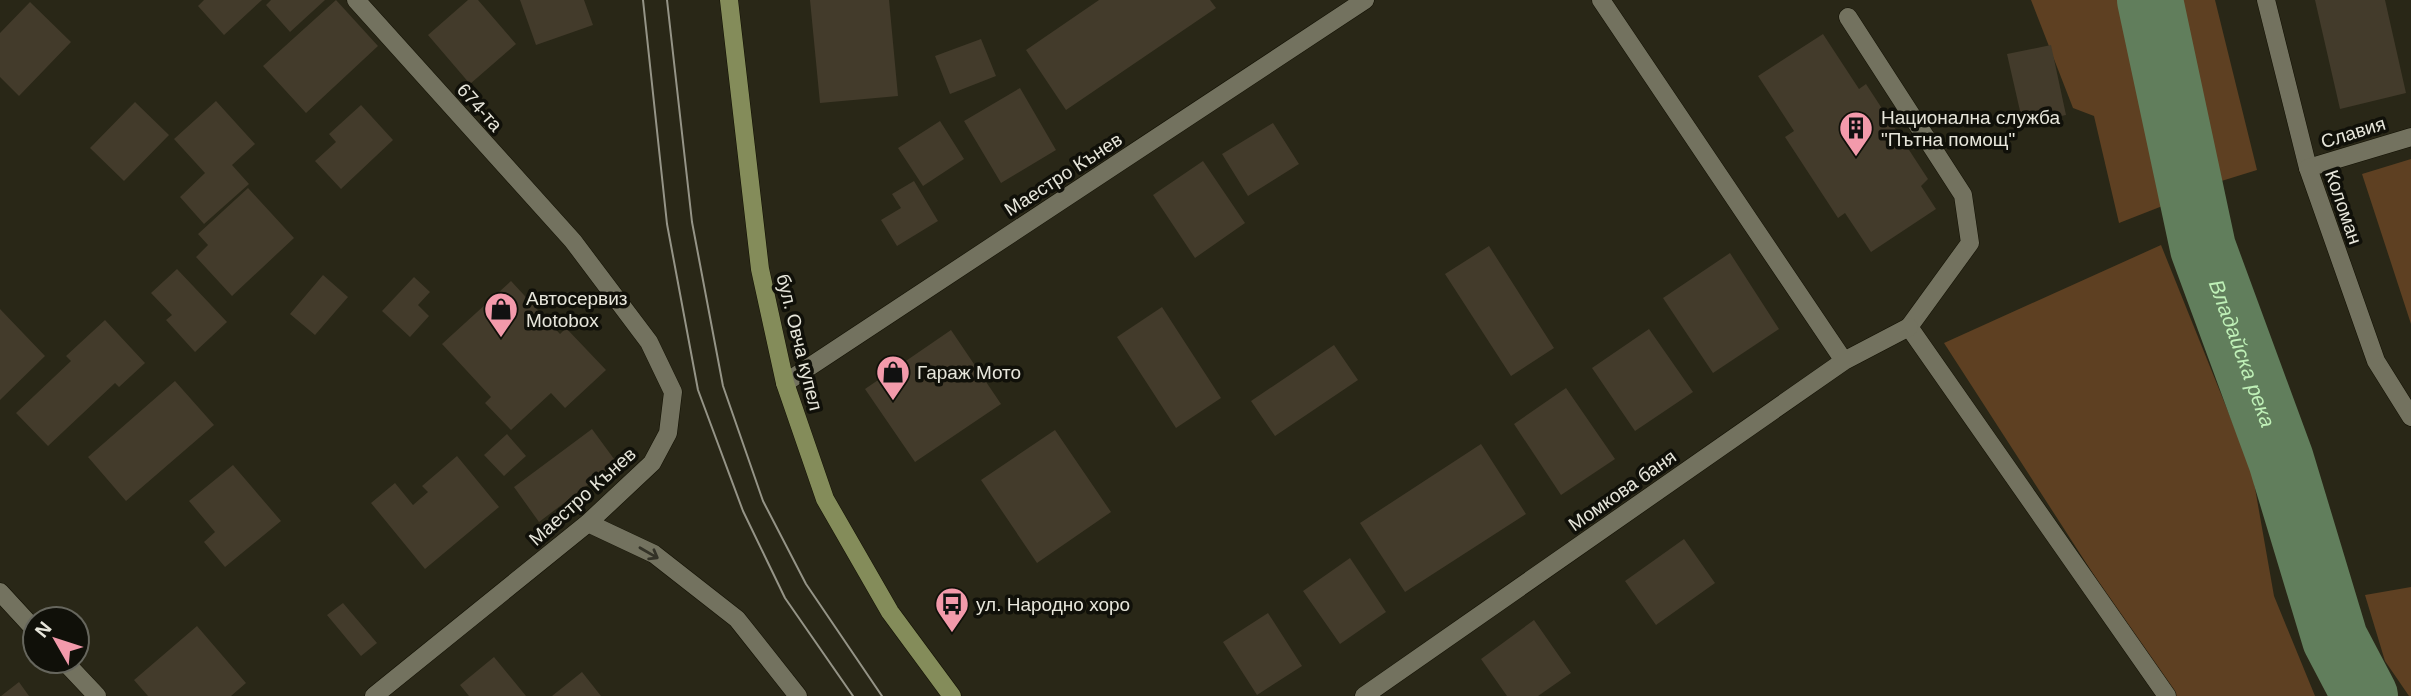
<svg xmlns="http://www.w3.org/2000/svg" width="2411" height="696" viewBox="0 0 2411 696" font-family="Arial,sans-serif">
<style>
.green{fill:#5e4022}
.lines{fill:none;stroke-linecap:round;stroke-linejoin:round}
.river{stroke:#617e5c;stroke-width:66}
.building{fill:#433b2b}
.service-casing{stroke:#121003;stroke-width:19}
.minor-casing{stroke:#121003;stroke-width:19}
.secondary-casing{stroke:#121003;stroke-width:19}
.service{stroke:#73725f;stroke-width:18}
.minor{stroke:#73725f;stroke-width:18}
.secondary{stroke:#848c5a;stroke-width:18}
.tram{stroke:#959487;stroke-width:2}
.oneway{stroke:#333227}
.labels{text-anchor:middle;stroke-width:7;stroke-linejoin:round;paint-order:stroke}
.street-label{font-size:19px;fill:#e7e6db;stroke:#101009}
.poi-label{font-size:19px;fill:#e7e6db;stroke:#101009;text-anchor:start}
.water-label{font-size:21px;font-style:italic;fill:#bff0b7;stroke:#101009}
</style>
<rect width="100%" height="100%" fill="#292717"/>
<path class="green" d="M2031,0H2125L2165,205L2119,223L2094,116L2073,108Z
M2171,0H2215L2257,170L2215,183Z
M2411,159V324L2362,174Z
M2161,245L2252,471L2274,596L2315,696H2172L1944,343Z
M2411,587V696H2409L2385,661L2365,595Z"/>
<g class="lines">
<path class="river" id="s1" d="M2150,0L2203,248L2281,460L2335,639L2365,696"/>
</g>
<path class="building" d="M204,0H262L224,35L198,6Z
M271,0H325L290,32L266,5Z
M336,0L378,46L306,113L263,66Z
M468,0H478L516,44L470,84L428,35Z
M520,0H584L593,25L536,45Z
M810,0H889L898,96L820,103Z
M1099,0H1210L1216,8L1066,110L1026,50Z
M2315,0H2385L2406,93L2340,109Z
M30,2L71,42L19,96L0,77V33Z
M1823,34L1859,89L1866,84L1928,179L1921,186L1936,209L1871,252L1845,213L1838,218L1785,137L1794,131L1758,76Z
M981,39L996,76L950,94L935,56Z
M2051,45L2066,115L2023,124L2007,54Z
M1020,88L1056,150L1001,183L964,121Z
M216,101L255,144L232,165L249,184L204,224L180,197L205,173L174,139Z
M135,102L169,135L124,181L90,148Z
M361,105L393,140L341,189L315,161L336,142L329,134Z
M940,121L964,159L923,186L898,148Z
M1273,123L1299,164L1248,196L1222,154Z
M1203,161L1245,223L1195,258L1153,195Z
M914,181L938,221L897,246L881,220L901,208L892,194Z
M248,188L294,238L232,296L196,257L208,245L198,234Z
M1489,246L1554,348L1511,376L1445,274Z
M1730,253L1779,329L1713,373L1663,298Z
M177,269L227,322L195,352L166,320L172,315L151,293Z
M323,275L348,297L315,335L290,314Z
M414,277L430,292L418,305L429,316L410,337L382,311Z
M511,281L560,334L566,328L606,370L565,408L551,393L511,430L485,403L491,397L442,344Z
M1162,307L1221,398L1176,428L1117,337Z
M0,309L45,356L0,400Z
M105,320L145,363L119,387L115,383L48,446L16,413L71,361L66,356Z
M1649,329L1693,392L1635,431L1592,368Z
M951,330L1001,404L915,462L865,389Z
M1334,345L1358,380L1275,436L1251,401Z
M175,381L214,425L126,501L88,457Z
M1566,388L1615,459L1561,495L1514,424Z
M592,429L617,463L539,522L514,487Z
M1055,430L1111,512L1037,563L981,480Z
M507,434L526,456L504,476L484,455Z
M1481,444L1526,514L1405,592L1360,523Z
M457,456L499,507L425,569L371,503L395,483L413,505L428,492L422,486Z
M233,465L281,521L225,567L204,542L215,532L189,501Z
M1684,539L1715,583L1656,625L1625,581Z
M1350,558L1386,612L1340,644L1303,591Z
M343,603L377,643L361,656L327,615Z
M1268,613L1302,666L1257,695L1223,642Z
M1534,620L1571,673L1538,696H1507L1481,659Z
M197,626L246,683L231,696H148L134,680Z
M494,657L526,696H469L460,685Z
M582,672L601,696H552Z
M19,682L29,696H1Z"/>
<g class="lines">
<g class="service-casing">
<path id="service" d="M2266,0L2308,168
M1848,17L1963,195L1970,243L1909,327L2167,696"/>
</g>
<g class="minor-casing">
<path id="minor" d="M356,0L573,241L649,342L673,392L668,433L652,463L588,523L374,696
M1601,0L1844,361
M2411,137L2308,168L2376,361L2411,417
M785,383L1365,0
M588,523L654,554L737,619L798,696
M0,592L35,630
M64,661L97,696
M1364,696L1844,361L1909,327"/>
</g>
<g class="secondary-casing">
<path id="secondary" d="M729,0L760,269L785,383L825,499L890,612L952,696"/>
</g>
<use href="#service" class="service"/>
<use href="#minor" class="minor"/>
<use href="#secondary" class="secondary"/>
<path class="tram" d="M643,0L667,224L698,390L743,511L785,598L853,696
M667,0L692,222L723,386L763,501L806,584L882,696"/>
</g>
<defs><path id="oneway-shaft" d="M-6 0H5M1.5-3L5.5 0L1.5 3" fill="none" stroke-width="1.6" stroke-linecap="round" stroke-linejoin="round" transform="scale(1.75)"/></defs>
<use class="oneway" href="#oneway-shaft" transform="translate(649 553) rotate(30)"/>
<defs>
<g id="building-pin" transform="scale(1.75)"><path d="M0 17L-7.5 6A9.5 9.5 0 1 1 7.5 6Z" fill="#f39aab" stroke="#101009"/><path d="M-4-6H4V6H1V3H-1V6H-4ZM-2.5-4.3h1.7v1.8h-1.7ZM.8-4.3h1.7v1.8H.8ZM-2.5-1h1.7V.8h-1.7ZM.8-1h1.7V.8H.8Z" fill="#111"/></g>
<g id="shop-pin" transform="scale(1.75)"><path d="M0 17L-7.5 6A9.5 9.5 0 1 1 7.5 6Z" fill="#f39aab" stroke="#101009"/><path d="M-5-2.5h2.3a2.7 3.5 0 0 1 5.4 0H5L5.5 6h-11ZM-1.5-2.5h3a1.5 2.3 0 0 0-3 0Z" fill="#111"/></g>
<g id="bus-pin" transform="scale(1.75)"><path d="M0 17L-7.5 6A9.5 9.5 0 1 1 7.5 6Z" fill="#f39aab" stroke="#101009"/><path d="M-5-6H5V4H4V6H2V4H-2V6H-4V4H-5ZM-3.5-4V0h7V-4ZM-3.5 1.2v1.5H-2V1.2ZM2 1.2v1.5H3.5V1.2Z" fill="#111"/></g>
</defs>
<g fill-rule="evenodd">
<use href="#building-pin" x="1856" y="128"/>
<use href="#shop-pin" x="501" y="309"/>
<use href="#shop-pin" x="893" y="372"/>
<use href="#bus-pin" x="952" y="604"/>
</g>
<g class="labels">
<g class="street-label">
<text transform="translate(480 107) rotate(48)" y="7">674-та</text>
<text transform="translate(2353 132) rotate(-17)" y="7">Славия</text>
<text transform="translate(1063 174) rotate(-33)" y="7">Маестро Кънев</text>
<text transform="translate(2344 207) rotate(71)" y="7">Коломан</text>
<text transform="translate(800 342) rotate(76)" y="7">бул. Овча купел</text>
<text transform="translate(1622 490) rotate(-35)" y="7">Момкова баня</text>
<text transform="translate(582 496) rotate(-42)" y="7">Маестро Кънев</text>
</g>
<g class="poi-label">
<text x="1881" y="124">Национална служба<tspan x="1881" dy="22">"Пътна помощ"</tspan></text>
<text x="526" y="305">Автосервиз<tspan x="526" dy="22">Motobox</tspan></text>
<text x="917" y="379">Гараж Мото</text>
<text x="976" y="611">ул. Народно хоро</text>
</g>
<g class="water-label">
<text dy="7" stroke="none"><textPath href="#s1" startOffset="366">Владайска река</textPath></text>
</g>
</g>
<g transform="translate(56 640) rotate(309)"><circle r="33" fill="#101009" stroke="#66665d" stroke-width="2"/>
<path d="M0-5L12 26L0 18L-12 26Z" fill="#f39aab"/>
<text y="-10" font-size="19" font-weight="bold" text-anchor="middle" fill="#e7e6db">N</text>
</g>
</svg>
